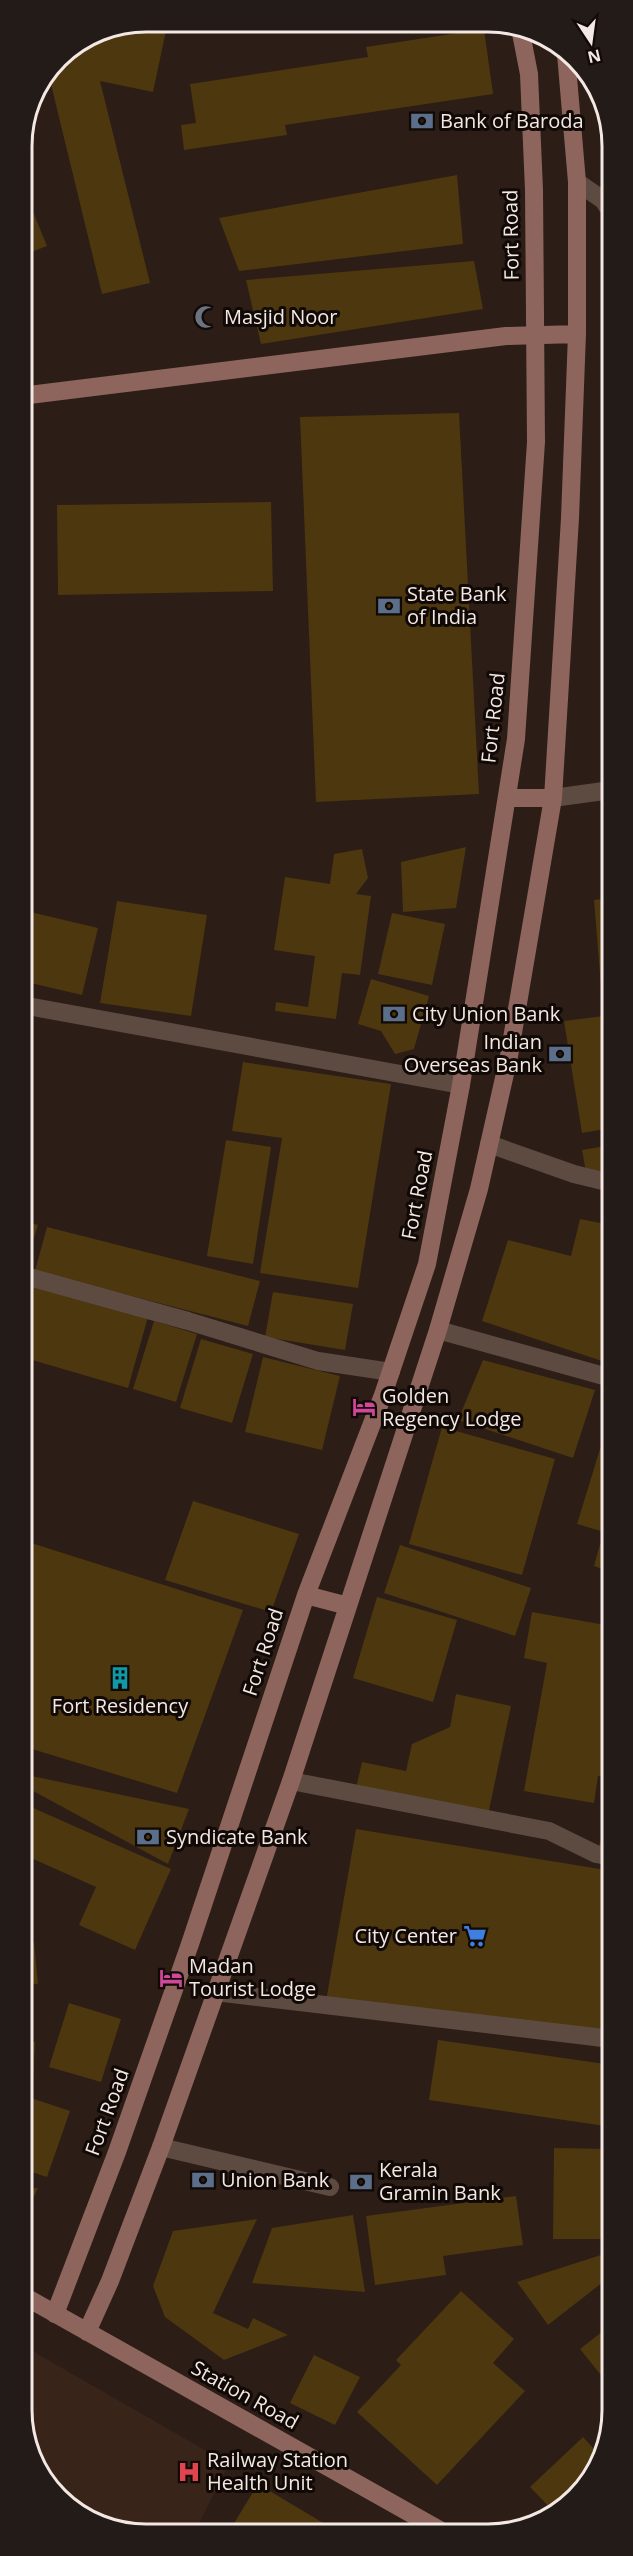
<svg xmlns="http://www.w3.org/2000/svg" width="633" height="2556" viewBox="0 0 633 2556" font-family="'Open Sans',sans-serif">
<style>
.built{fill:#39241a}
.building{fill:#4d370e}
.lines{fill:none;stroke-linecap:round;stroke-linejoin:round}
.lane{stroke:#5d4b42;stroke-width:18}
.street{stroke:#5d4b42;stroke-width:18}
.secondary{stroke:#8d655d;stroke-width:18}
.labels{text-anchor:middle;stroke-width:6;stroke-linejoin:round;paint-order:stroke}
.poi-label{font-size:20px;fill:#f3e8e3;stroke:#100906;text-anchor:start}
.street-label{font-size:20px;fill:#f3e8e3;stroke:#100906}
.rim{fill:none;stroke:#f3e8e3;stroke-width:3}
</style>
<rect width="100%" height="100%" fill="#2c1d16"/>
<path class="built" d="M22,2345L229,2464L194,2533H121L52,2493L22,2427Z"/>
<path class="building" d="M146,21H168L153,92L100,81L150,283L102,294L48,72L58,57L98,30Z
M484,29L493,94L285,125L287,135L184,150L181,125L196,123L190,84L368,57L366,47Z
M457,175L463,244L239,271L219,218Z
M29,202L47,246L21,256V205Z
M474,261L483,309L261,344L246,280Z
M459,413L479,794L316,802L300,417Z
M271,502L273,591L58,595L57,505Z
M607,809H611V895H606Z
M466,847L456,908L403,912L401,862Z
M362,849L368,878L356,894L371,896L360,975L342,973L336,1019L275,1011L276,1002L308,1007L315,956L274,950L285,877L330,884L334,854Z
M611,898V998L602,999L594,900Z
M117,901L207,915L191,1016L100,1003Z
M22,910L98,928L82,995L22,981Z
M392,913L445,924L432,985L378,974Z
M371,979L429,996L414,1049L395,1054L381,1031L358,1024Z
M611,1015V1128L582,1133L564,1021Z
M243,1062L391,1084L358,1288L260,1273L282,1138L232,1131Z
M226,1140L271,1147L253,1264L207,1256Z
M611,1145V1174L587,1178L582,1150Z
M580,1219L611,1225V1364L482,1321L508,1240L571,1256Z
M22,1220L38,1225L25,1266L22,1265Z
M47,1227L260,1281L248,1326L35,1271Z
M32,1284L148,1317L128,1388L22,1357V1320Z
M273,1292L353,1304L345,1350L265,1337Z
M154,1321L197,1334L176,1402L133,1389Z
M201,1339L253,1354L232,1423L180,1408Z
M263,1357L340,1376L322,1450L245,1432Z
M483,1360L595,1390L573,1458L458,1420Z
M611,1413V1534L577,1524Z
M442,1427L555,1459L522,1575L409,1544Z
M193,1501L299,1534L271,1612L165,1580Z
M28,1542L243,1610L177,1793L22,1746V1562Z
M600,1544L611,1548V1572L594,1566Z
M400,1545L531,1588L515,1636L384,1593Z
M377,1597L457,1620L433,1702L353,1678Z
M532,1612L611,1626L612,1778L598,1776L594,1803L524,1791L547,1663L524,1658Z
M456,1694L511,1706L488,1815L356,1788L362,1762L406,1771L412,1744L450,1727Z
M22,1774L189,1809L168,1864L22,1785Z
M612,1794V1849L599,1846Z
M22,1803L171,1869L135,1950L79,1925L96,1887L22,1854Z
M356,1829L612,1871V2049L326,2001Z
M22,1941L34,1942L38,1984L22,1983Z
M69,2003L121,2019L101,2082L49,2067Z
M438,2040L612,2065V2127L429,2100Z
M22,2041L35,2042L33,2086H22Z
M22,2095L70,2111L47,2177L22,2169Z
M554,2148L612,2149V2239H553Z
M38,2188L22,2221V2189Z
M516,2196L523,2245L443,2256L446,2275L375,2285L366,2216Z
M353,2215L365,2292L252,2283L272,2228Z
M257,2219L213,2313L248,2329L253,2318L288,2335L224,2360L165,2317L153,2286L173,2231Z
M604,2254L612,2275L548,2325L517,2282Z
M461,2291L514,2339L493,2363L525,2391L437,2485L357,2412L401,2365L396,2360Z
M612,2324V2389L580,2349Z
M314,2355L360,2377L335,2425L290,2403Z
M583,2437L594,2449L603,2440L581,2493L555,2513L530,2487Z
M258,2484L340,2533H228Z"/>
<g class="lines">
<path class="lane" d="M291,1781L549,1831L596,1854L612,1857
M161,2147L330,2187"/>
<path class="street" d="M577,182L603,200L611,212
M553,798L611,790
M22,1005L461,1085
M489,1144L574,1174L611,1183
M22,1275L188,1321L318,1361L391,1372
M438,1330L611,1378
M215,1992L612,2039"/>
<path class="secondary" d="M21,396L506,336L577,334
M507,798H553
M306,1595L348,1606
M22,2295L447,2534
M55,2314L117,2152L190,1944L306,1595L383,1395L427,1264L461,1085L516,739L536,442L534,190L529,74L520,28
M87,2332L110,2281L161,2147L291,1781L438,1330L479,1189L509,1056L553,798L570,518L577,334V182L566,54"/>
</g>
<defs>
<g id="bank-bare" transform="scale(1.8)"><path d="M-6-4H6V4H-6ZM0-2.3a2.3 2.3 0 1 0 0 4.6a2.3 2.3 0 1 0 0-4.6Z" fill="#5c6f8a" stroke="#100906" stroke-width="2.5" paint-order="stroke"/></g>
<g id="mosque-bare" transform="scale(1.8)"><path d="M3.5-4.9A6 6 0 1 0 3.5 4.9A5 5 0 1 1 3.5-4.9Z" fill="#6b7280" stroke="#100906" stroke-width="2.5" paint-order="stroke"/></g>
<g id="hotel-bare" transform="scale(1.8)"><path d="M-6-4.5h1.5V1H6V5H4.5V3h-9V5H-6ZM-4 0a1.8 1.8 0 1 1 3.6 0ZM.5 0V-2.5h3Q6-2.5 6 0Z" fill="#d1479c" stroke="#100906" stroke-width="2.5" paint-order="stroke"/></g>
<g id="building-bare" transform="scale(1.8)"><path d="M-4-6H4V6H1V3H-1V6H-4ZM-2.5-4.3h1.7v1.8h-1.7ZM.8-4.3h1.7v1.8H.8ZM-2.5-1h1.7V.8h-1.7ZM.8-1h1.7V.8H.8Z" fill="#0f9aa8" stroke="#100906" stroke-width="2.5" paint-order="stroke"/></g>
<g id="supermarket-bare" transform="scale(1.8)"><path d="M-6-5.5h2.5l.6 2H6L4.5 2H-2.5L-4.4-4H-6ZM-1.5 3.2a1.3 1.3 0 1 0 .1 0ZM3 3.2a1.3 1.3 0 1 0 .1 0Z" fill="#3f7fe0" stroke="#100906" stroke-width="2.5" paint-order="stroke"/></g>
<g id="hospital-bare" transform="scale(1.8)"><path d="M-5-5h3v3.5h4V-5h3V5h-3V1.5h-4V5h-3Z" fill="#e0444e" stroke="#100906" stroke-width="2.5" paint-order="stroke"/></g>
</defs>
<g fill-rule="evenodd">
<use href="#bank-bare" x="422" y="121"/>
<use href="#mosque-bare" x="206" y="317"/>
<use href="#bank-bare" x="389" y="606"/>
<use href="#bank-bare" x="394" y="1014"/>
<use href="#bank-bare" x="560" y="1054"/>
<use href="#hotel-bare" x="364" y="1407"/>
<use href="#building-bare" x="120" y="1678"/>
<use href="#bank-bare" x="148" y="1837"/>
<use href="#supermarket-bare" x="475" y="1936"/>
<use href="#hotel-bare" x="171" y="1978"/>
<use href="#bank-bare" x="203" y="2180"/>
<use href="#bank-bare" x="361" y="2182"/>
<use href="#hospital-bare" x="189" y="2472"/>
</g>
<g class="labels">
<g class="poi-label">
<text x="440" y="128">Bank of Baroda</text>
<text x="224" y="324">Masjid Noor</text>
<text x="407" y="601">State Bank<tspan x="407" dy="23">of India</tspan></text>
<text x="412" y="1021">City Union Bank</text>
<text x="542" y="1049" text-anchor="end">Indian<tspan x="542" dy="23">Overseas Bank</tspan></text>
<text x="382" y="1403">Golden<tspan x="382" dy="23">Regency Lodge</tspan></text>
<text x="120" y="1713" text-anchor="middle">Fort Residency</text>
<text x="166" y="1844">Syndicate Bank</text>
<text x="457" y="1943" text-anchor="end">City Center</text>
<text x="189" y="1973">Madan<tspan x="189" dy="23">Tourist Lodge</tspan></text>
<text x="379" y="2177">Kerala<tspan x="379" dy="23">Gramin Bank</tspan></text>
<text x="221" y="2187">Union Bank</text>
<text x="207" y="2467">Railway Station<tspan x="207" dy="23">Health Unit</tspan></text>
</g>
<g class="street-label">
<text transform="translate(511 235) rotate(-91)" y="7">Fort Road</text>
<text transform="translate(493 718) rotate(-84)" y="7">Fort Road</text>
<text transform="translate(417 1195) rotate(-79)" y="7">Fort Road</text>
<text transform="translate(263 1652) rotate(-72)" y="7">Fort Road</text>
<text transform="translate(107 2112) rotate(-70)" y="7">Fort Road</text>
<text transform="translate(245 2395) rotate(29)" y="7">Station Road</text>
</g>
</g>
<path d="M0 0H633V2556H0ZM146 32H488A114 114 0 0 1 602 146V2410A114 114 0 0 1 488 2524H146A114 114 0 0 1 32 2410V146A114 114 0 0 1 146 32Z" fill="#221b18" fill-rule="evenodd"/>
<path class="rim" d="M146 32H488A114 114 0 0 1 602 146V2410A114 114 0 0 1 488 2524H146A114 114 0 0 1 32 2410V146A114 114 0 0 1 146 32Z"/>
<g transform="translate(591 42) rotate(167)" stroke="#100906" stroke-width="4.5" paint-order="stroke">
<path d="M0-4.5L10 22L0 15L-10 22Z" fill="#f3e8e3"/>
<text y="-9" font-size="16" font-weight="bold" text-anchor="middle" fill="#f3e8e3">N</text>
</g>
</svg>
